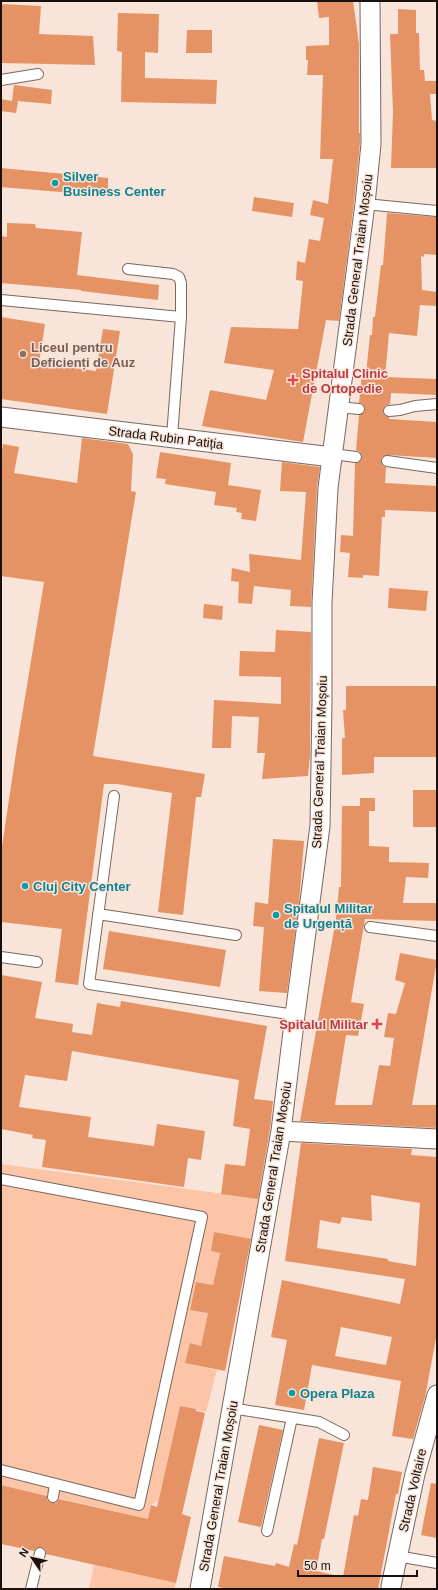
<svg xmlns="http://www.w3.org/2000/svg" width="438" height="1590" viewBox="0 0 438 1590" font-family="Arial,sans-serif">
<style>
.green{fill:#fcc5a7}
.building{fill:#e59364;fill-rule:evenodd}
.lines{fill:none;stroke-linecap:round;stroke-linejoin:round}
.lane-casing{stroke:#79675e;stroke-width:12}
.street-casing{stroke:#79675e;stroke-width:21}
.lane{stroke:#fff;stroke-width:10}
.street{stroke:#fff;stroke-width:19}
.culture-dot{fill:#0f9aa8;stroke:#f8e4d9;stroke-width:1.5}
.education-dot{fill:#8d6e63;stroke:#f8e4d9;stroke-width:1.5}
.health-dot{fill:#e0444e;stroke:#f8e4d9;stroke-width:1.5}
.labels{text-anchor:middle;stroke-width:3;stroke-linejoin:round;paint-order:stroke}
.culture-label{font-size:13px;font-weight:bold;fill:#0d838f;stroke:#f8e4d9;text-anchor:start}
.street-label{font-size:13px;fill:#17100d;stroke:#f8e4d9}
.education-label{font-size:13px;font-weight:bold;fill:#785e54;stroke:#f8e4d9;text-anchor:start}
.health-label{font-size:13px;font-weight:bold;fill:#be3a42;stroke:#f8e4d9;text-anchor:start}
</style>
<rect width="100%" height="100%" fill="#f8e4d9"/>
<path class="green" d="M1,1164L261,1199L253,1240L214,1232L211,1251L220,1253L213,1285L196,1282L190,1309L208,1313L201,1346L190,1343L186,1363L217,1370L206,1412L180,1406L158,1501L151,1505L148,1519L1,1485Z
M94,1565L176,1583L174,1589H89Z"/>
<path class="building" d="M317,1H353L359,44V133H360V143L354,203L339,321L326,320L303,442L202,426L210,390L266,400L274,370L224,363L231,327L298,329L303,281L296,280L297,261L305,263L309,239L320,241L324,218L310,215L313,200L328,204L333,159H320L323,75H307L308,60H306V46L329,45V17L319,18Z
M1,4L41,6L39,34L93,36L95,65L1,63Z
M398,9L416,10V33H419L420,70H424L425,81H437V94H430L432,120L437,121V168H391L393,112L390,34H398Z
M118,13L159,14L158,53L145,52V78L217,80L216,104L121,102L122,52L117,51Z
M187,30H212V53H186Z
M14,85L52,90L51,104L17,101L18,102L16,113L1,111V99L12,101Z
M1,168L108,178V196L1,187Z
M254,197L294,203L292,217L252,211Z
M387,213L437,217V255L424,254V257L421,256L422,290L437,292V306L420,305L417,336L389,333L385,377L437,379V395L391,393L390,404L385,406L383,411L384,415L389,417V419L437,422V458L388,455L382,457L381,460L383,466L386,467L385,483L437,486V512L385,510V517H382L379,576L363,575V578L348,577L350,553L340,552L341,535L353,536L355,463L361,461L362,457L360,452L356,450L359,415L364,413L365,409L363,404L359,403L362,374H366L370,335H372L373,317H375L381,265H383Z
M7,223L35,224L36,228L82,232L77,275L159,285L158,300L81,291V290L1,283V236L7,237Z
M1,317L45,324L39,363L96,371L103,329L120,331L107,414L1,399Z
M82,438L128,444L133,454L131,491L136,492L93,756L205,774L201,797H196L183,915L158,912L172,793L117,784H104L78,985L55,982L62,929L1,922V853L17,746L44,582L1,576V456L3,444L19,447L14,473L77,483Z
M160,452L231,463L228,485L261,490L256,521L241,519L242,513L236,512L237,508L214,505L216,492L165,484L166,479L156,478Z
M282,462L320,467L317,487L311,607L290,606L291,590L254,586L252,604L238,603L239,582L231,581L232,568L250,572L249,554L301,560L306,492L280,491Z
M389,588L428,591L426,611L388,608Z
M204,604L223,606L222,620L203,618Z
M276,630L311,632L310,756L308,776L262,779L265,753H257L259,717L232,716L231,748H212L214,700L281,704V677L239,676L240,651L275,652Z
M346,686H437L436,757H374V773L342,775V738H345L343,710H346Z
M413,790H437V827H413Z
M360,798H375V811H369V846L389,847V862L429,863L428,878L406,877L403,903H437V921L365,919L351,1002L364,1004L358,1036L346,1035L335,1105H372L379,1065L390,1066L394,1038L384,1037L388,1013L396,1014L405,983L395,980L400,953L437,960L412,1105H437V1128L300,1121L336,919L339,887H341L342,806H360Z
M273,839L304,841L299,903L287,993L259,991L264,927L253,926L255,902L268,904Z
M109,931L226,950L220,987L103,969Z
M1,975L42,982L35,1018L73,1024L72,1032L92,1035L97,1003L120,1007L121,1001L267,1026L254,1099L273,1101L270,1129L258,1199L221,1194L225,1164L245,1166L250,1129L233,1126L239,1080L72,1051L67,1081L25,1075L19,1107L91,1117L88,1137L154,1146L157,1124L205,1131L201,1160L188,1158L184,1187L42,1167L46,1140L32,1138L33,1135L1,1129Z
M301,1143L412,1149L411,1155L437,1157V1333L425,1397L413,1439L392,1436L401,1381L312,1365L304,1410L275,1405L287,1340L271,1337L282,1280L400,1304L405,1279L285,1261ZM371,1195L420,1203L416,1266L388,1261V1259L317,1248L320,1220L340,1224L342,1217L372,1221ZM341,1327L392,1337L386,1365L335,1356Z
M214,1232L251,1239L225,1371L185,1363L190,1343L201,1346L208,1313L190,1310L196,1282L213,1285L220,1253L211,1251Z
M180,1406L196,1409V1411L205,1413L182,1514L191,1517L176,1583L46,1554L45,1549L41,1547L36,1548L34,1551L1,1544V1485L47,1496V1500L52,1503H56L59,1499L148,1519L151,1505L157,1507Z
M259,1425L283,1430L261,1527L238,1522Z
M319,1438L344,1443L324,1539H322L316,1571L343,1577L354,1515L358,1516L361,1499L368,1500L373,1467L402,1472L398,1494H396L378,1589H230L218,1587L224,1556L275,1566L276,1563L289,1567L294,1544L297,1545Z
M431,1483L437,1484V1538L421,1535Z"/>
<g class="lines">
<g class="lane-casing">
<path id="lane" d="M1,80L38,74
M365,204L437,211
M128,269L173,274L179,277L181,283V317L172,437
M1,300L181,317
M338,407L359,409
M389,411L400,410L415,406L437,404
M332,454L356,457
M387,461L437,468
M114,796L89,984L295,1015
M98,914L236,935
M370,927L437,936
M1,957L37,962
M1,1179L202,1217L139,1505L1,1470
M231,1408L319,1422L344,1435
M53,1497L55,1484
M267,1531L292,1418
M397,1556L437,1563
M31,1589L40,1553"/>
</g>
<g class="street-casing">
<path id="street" d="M1,417L332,457
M281,1131L437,1139
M391,1586L415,1474L437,1395
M200,1589L281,1131L295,1015L320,826L322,702V603L328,488L365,204L371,144L370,1"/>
</g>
<use href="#lane" class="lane"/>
<use href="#street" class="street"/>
</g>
<g class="culture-dot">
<circle cx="55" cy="183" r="4"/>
<circle cx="25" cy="886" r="4"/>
<circle cx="276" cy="915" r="4"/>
<circle cx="292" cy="1393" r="4"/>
</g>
<circle class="education-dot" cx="23" cy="354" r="4"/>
<g class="health-dot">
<path d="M291 374h4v4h4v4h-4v4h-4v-4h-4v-4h4z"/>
<path d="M375 1018h4v4h4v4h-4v4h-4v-4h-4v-4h4z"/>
</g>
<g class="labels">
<g class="culture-label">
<text x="63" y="181">Silver<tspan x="63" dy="15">Business Center</tspan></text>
<text x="33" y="891">Cluj City Center</text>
<text x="284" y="913">Spitalul Militar<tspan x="284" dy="15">de Urgență</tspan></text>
<text x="300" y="1398">Opera Plaza</text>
</g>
<g class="street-label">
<text transform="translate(357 260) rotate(-83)" y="5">Strada General Traian Moșoiu</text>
<text transform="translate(166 437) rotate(7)" y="5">Strada Rubin Patiția</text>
<text transform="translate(319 762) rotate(-88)" y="5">Strada General Traian Moșoiu</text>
<text transform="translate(273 1167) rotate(-81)" y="5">Strada General Traian Moșoiu</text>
<text transform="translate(218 1486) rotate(-80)" y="5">Strada General Traian Moșoiu</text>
<text transform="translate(412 1490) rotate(-77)" y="5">Strada Voltaire</text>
</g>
<g class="education-label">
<text x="31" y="352">Liceul pentru<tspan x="31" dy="15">Deficienți de Auz</tspan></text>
</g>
<g class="health-label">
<text x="302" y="378">Spitalul Clinic<tspan x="302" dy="15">de Ortopedie</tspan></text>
<text x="368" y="1029" text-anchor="end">Spitalul Militar</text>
</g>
</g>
<rect width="438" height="1590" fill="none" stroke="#17100d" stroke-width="4"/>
<g transform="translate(32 1558) rotate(304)" stroke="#f8e4d9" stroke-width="3" paint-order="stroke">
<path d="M0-3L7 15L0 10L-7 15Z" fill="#17100d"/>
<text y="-6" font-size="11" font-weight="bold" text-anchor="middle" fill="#17100d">N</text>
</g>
<path d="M298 1570v6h119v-6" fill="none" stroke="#17100d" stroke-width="2"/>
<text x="304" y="1570" font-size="12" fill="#17100d" stroke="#f8e4d9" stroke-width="3" paint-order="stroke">50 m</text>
</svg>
